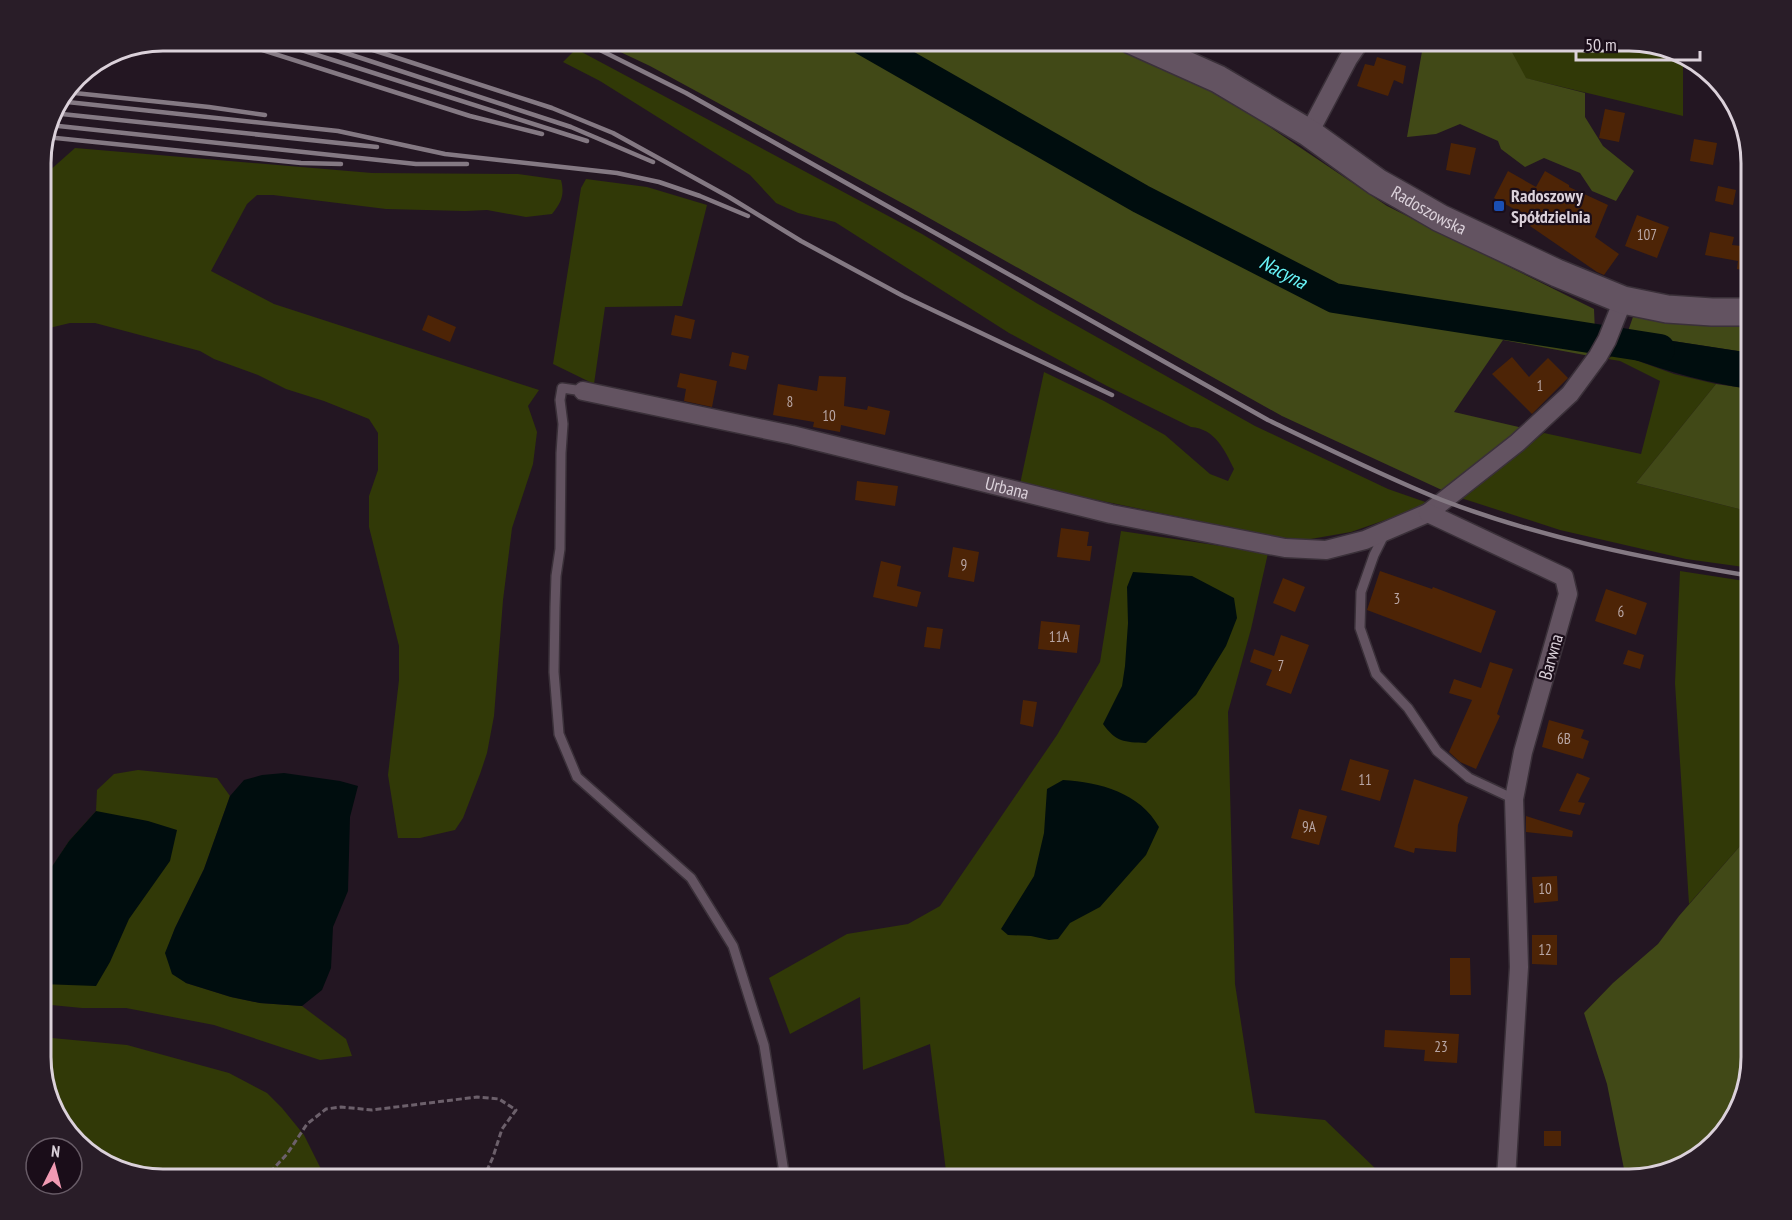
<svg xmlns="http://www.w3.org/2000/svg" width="1792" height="1220" viewBox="0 0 1792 1220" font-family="'PT Sans Narrow',sans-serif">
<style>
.green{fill:#313907}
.forest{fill:#414917}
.water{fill:#000d0e}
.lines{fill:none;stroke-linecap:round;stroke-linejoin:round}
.river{stroke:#000d0e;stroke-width:30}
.building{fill:#4d2406}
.lane-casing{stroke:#3a3039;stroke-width:12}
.street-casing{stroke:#3a3039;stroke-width:21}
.secondary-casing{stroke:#3a3039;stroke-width:30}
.path{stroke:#6c606b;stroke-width:3;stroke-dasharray:6 3;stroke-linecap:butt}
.lane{stroke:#635361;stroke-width:9}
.street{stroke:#635361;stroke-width:18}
.secondary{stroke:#635361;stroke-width:27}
.rail{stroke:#847983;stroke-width:4.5}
.transit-dot{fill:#1a4fb4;stroke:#1a0d19;stroke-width:2}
.labels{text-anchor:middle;stroke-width:4.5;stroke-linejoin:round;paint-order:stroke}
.number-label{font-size:15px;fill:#b8a6a5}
.poi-label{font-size:18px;font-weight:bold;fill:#dbd1da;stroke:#1a0d19;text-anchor:start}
.street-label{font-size:18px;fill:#dbd1da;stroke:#1a0d19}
.water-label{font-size:20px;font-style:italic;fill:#68f5f9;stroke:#1a0d19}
.rim{fill:none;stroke:#dbd1da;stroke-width:3}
</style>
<rect width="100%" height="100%" fill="#231622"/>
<path class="green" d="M1506,41H1629L1683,57V116L1525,78Z
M576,49L922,234L1038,304L1255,426L1388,489L1431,504L1351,532L1305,540L1276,537L1020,484L1044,372L1104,401L1165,435L1210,474L1228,481L1234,469C1224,449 1215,429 1191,427L1107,386L1009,333L835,222L798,213L776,203L750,175L600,81L563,62Z
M75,148L372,173L518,174L561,180C565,195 561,203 552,214L526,217L487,210L465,211L386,209L273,195H257L247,204L211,271L274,304L539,390L528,406L537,432L533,464L512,528L503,600L494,716L487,753L480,774L463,818L455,830L420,838H398L388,775L399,680V646L369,527V496L378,470V433L369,419L324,401L286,389L258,375L214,359L200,351L95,323H70L41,330V175L48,172Z
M586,179L647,187L707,205L682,306L605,307L594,384L553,364L581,188Z
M1616,353L1674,374L1716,384L1636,483L1751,512V568L1686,559L1560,530L1461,498L1544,433L1641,454L1660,381L1620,361L1608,359Z
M1121,531L1268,553L1251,629L1228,712L1235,984L1255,1113L1325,1120L1377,1170L1383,1179H947L930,1044L863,1070L860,997L790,1034L769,978L847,934L908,924L940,906L1057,735L1100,662Z
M1680,571L1751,582V816L1742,826L1741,845L1689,904L1675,683Z
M138,770L217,778L230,796L204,869L175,928L166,953L186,983L231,997L260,1003L302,1006L346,1039L352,1056L320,1060L214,1025L126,1008H82L41,1004V884L69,841L96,811L97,790L114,774Z
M41,806C47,821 48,832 41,848Z
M41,1037L127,1045L229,1073L267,1093L282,1108L304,1135L326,1179H163L95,1159L57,1118L41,1065Z"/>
<path class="forest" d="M1424,40L1506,41L1526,78L1585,93V117L1603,146L1634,171L1616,201L1592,191L1580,173L1544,158L1525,167L1501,149L1498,141L1460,124L1436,134L1407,137Z
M597,41H854L1142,205L1332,302L1591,342L1590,356L1503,340L1454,412L1523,428L1444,491L1282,416L913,209L650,66Z
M878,41H1100L1225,97L1387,206L1594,309L1595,333L1337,292L1145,195Z
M1634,314L1751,321V353L1627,334Z
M1716,384L1751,389V512L1636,483Z
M1751,816V1058L1731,1125L1684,1167L1626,1179L1607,1084L1584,1013L1613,983L1658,944L1679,916L1741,845L1742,825Z"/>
<path class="water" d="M1627,334L1751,353V389C1701,382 1663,370 1616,353Z
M1133,572L1192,576L1234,598L1237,618L1226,646L1196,695L1146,743C1124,742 1116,742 1103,724L1122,686L1125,666L1128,623L1127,587Z
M284,773L340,781L358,786L350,817L348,891L333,927L331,968L322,990L302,1006L260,1003L231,997L186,983L172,974L165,953L175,928L204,869L230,796L244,780L262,775Z
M1063,780C1100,782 1140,793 1159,827L1146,855L1100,907L1070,923L1058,939L1049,940L1031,936L1008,935L1001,929L1034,876L1044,833L1047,789Z
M96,811L148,821L177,830L170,861L129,919L110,962L96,986L41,984V883L69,841Z"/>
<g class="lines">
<path class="river" id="s1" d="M863,40L1141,199L1334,298L1660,349"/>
</g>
<path class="building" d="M1377,57L1406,66L1403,84L1394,80L1388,96L1357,86L1365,64L1374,66Z
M1605,109L1625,113L1619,142L1599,138Z
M1694,139L1717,143L1713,165L1690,161Z
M1451,143L1476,148L1470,175L1446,170Z
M1508,171L1536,187L1545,171L1569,185V187L1608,205L1595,237L1619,254L1604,275L1597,272L1530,226L1534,220L1494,198Z
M1718,186L1736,190L1733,205L1715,201Z
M1637,215L1669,227L1657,258L1625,246Z
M1744,226L1751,227V272L1737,269L1738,261L1705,255L1710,232L1734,237L1732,245L1741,246Z
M428,315L456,327L450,342L422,330Z
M675,315L695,320L691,339L671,335Z
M732,352L749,356L746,370L729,366Z
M1512,357L1529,377L1548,358L1568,378L1532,414L1492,374Z
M680,373L717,381L712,407L684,401L686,389L677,387Z
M819,376L846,377L844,406L867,410L868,406L890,411L885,435L841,425L840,432L813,427L814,422L773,415L778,384L817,391Z
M857,481L898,486L895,506L855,500Z
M1061,528L1089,532L1087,546H1092L1090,561L1057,557Z
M953,547L979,552L974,582L948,577Z
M881,561L901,566L897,586L921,592L917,607L873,597Z
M1380,571L1432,589L1433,587L1496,611L1481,653L1367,610Z
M1283,578L1305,587L1295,612L1273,603Z
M1606,589L1647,603L1636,635L1595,621Z
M1041,621L1080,625L1077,653L1038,649Z
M927,627L943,629L940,649L924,647Z
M1281,635L1309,645L1291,694L1266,685L1272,670L1250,662L1254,649L1274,656Z
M1628,650L1644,655L1640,669L1623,664Z
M1490,662L1513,669L1497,714L1500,716L1476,769L1460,762L1449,752L1472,700L1449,693L1454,679L1481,688Z
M1023,700L1037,702L1033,727L1020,724Z
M1549,720L1584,730L1581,738L1589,741L1583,759L1542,747Z
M1350,759L1389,770L1380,801L1341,790Z
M1577,773L1590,778L1578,802L1585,803L1580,815L1559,811Z
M1414,779L1468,797L1458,825L1456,852L1415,848L1414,853L1394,847Z
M1299,809L1327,816L1319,845L1291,838Z
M1526,816L1573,831L1572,837L1526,832Z
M1557,876L1558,901L1534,903L1532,877Z
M1532,935H1557V965L1532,964Z
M1450,958H1470L1471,995H1450Z
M1385,1030L1459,1034L1457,1063L1424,1061L1425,1050L1384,1047Z
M1544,1131H1561V1146H1544Z"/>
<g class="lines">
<g class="lane-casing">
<path id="lane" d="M583,391L562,388L560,400L563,424L561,453L560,549L556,576L555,607L554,672L559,734L577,777L691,878L733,946L764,1045L785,1179
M1385,533L1374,555L1361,592L1360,628L1376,674L1408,708L1437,751L1469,778L1514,799"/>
</g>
<g class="street-casing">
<g id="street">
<path d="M1309,133L1348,59L1361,40"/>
<path id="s2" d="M583,391L792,435L1111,514L1285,548L1326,550L1365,540L1428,513L1517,443L1570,394L1598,356L1607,340L1623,300"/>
<path d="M1428,513L1564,577L1568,594L1523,752L1514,799L1519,967L1506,1179"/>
</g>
</g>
<g class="secondary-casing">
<g id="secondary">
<path id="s3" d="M1131,40L1218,79L1309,133L1377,182L1402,196L1440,218L1557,273L1623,300L1667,309L1712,312H1751"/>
</g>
</g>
<path class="path" d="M264,1179L287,1154L307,1124L326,1109L341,1107L372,1110L477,1097L499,1099L516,1110L502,1129L493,1157L483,1179"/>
<use href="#lane" class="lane"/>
<use href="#street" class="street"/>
<use href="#secondary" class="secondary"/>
<path class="rail" d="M231,40L470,116L542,134
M270,40L587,141
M306,40L571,127L653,162
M342,40L552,108L613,133L729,197L801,241L903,296L1112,395
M580,40L686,93L1268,420C1326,448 1383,476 1442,500C1541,538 1647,559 1751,576
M65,92L209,107L265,115
M58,101L338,131L445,154L617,173L659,182L700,196L748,216
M52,113L377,147
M49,125L416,164H467
M46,137L301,163L341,164"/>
</g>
<rect class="transit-dot" x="1493" y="200" width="12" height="12" rx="3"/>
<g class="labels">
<g class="number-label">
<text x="1647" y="240">107</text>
<text x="1540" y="391">1</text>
<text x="790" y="407">8</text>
<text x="829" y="421">10</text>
<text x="964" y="570">9</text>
<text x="1397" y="604">3</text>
<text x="1621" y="617">6</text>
<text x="1059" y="642">11A</text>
<text x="1281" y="671">7</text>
<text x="1564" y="744">6B</text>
<text x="1365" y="785">11</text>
<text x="1309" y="832">9A</text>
<text x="1545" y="894">10</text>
<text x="1545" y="955">12</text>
<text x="1441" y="1052">23</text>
</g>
<g class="poi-label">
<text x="1511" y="202">Radoszowy<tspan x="1511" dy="21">Spółdzielnia</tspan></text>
</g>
<g class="street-label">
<text dy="6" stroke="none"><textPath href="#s3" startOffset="344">Radoszowska</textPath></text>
<text dy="6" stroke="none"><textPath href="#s2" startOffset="435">Urbana</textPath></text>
<text transform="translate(1551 657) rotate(-74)" y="6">Barwna</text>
</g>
<g class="water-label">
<text dy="7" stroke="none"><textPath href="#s1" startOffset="480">Nacyna</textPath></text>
</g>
</g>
<path d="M0 0H1792V1220H0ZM163 51H1629A112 112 0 0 1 1741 163V1057A112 112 0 0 1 1629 1169H163A112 112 0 0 1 51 1057V163A112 112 0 0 1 163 51Z" fill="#291d28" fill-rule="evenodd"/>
<path class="rim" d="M163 51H1629A112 112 0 0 1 1741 163V1057A112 112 0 0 1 1629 1169H163A112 112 0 0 1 51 1057V163A112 112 0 0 1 163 51Z"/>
<g transform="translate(54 1166) rotate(6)"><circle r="28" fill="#1a0d19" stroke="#675b66" stroke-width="1.5"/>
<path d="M0-4.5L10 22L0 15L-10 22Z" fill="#f19ab3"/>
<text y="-9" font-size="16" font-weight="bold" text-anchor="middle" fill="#dbd1da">N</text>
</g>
<path d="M1576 51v9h124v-9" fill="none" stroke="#dbd1da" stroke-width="3"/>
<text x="1585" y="51" font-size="18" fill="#dbd1da" stroke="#1a0d19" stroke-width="4.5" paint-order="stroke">50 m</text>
</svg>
